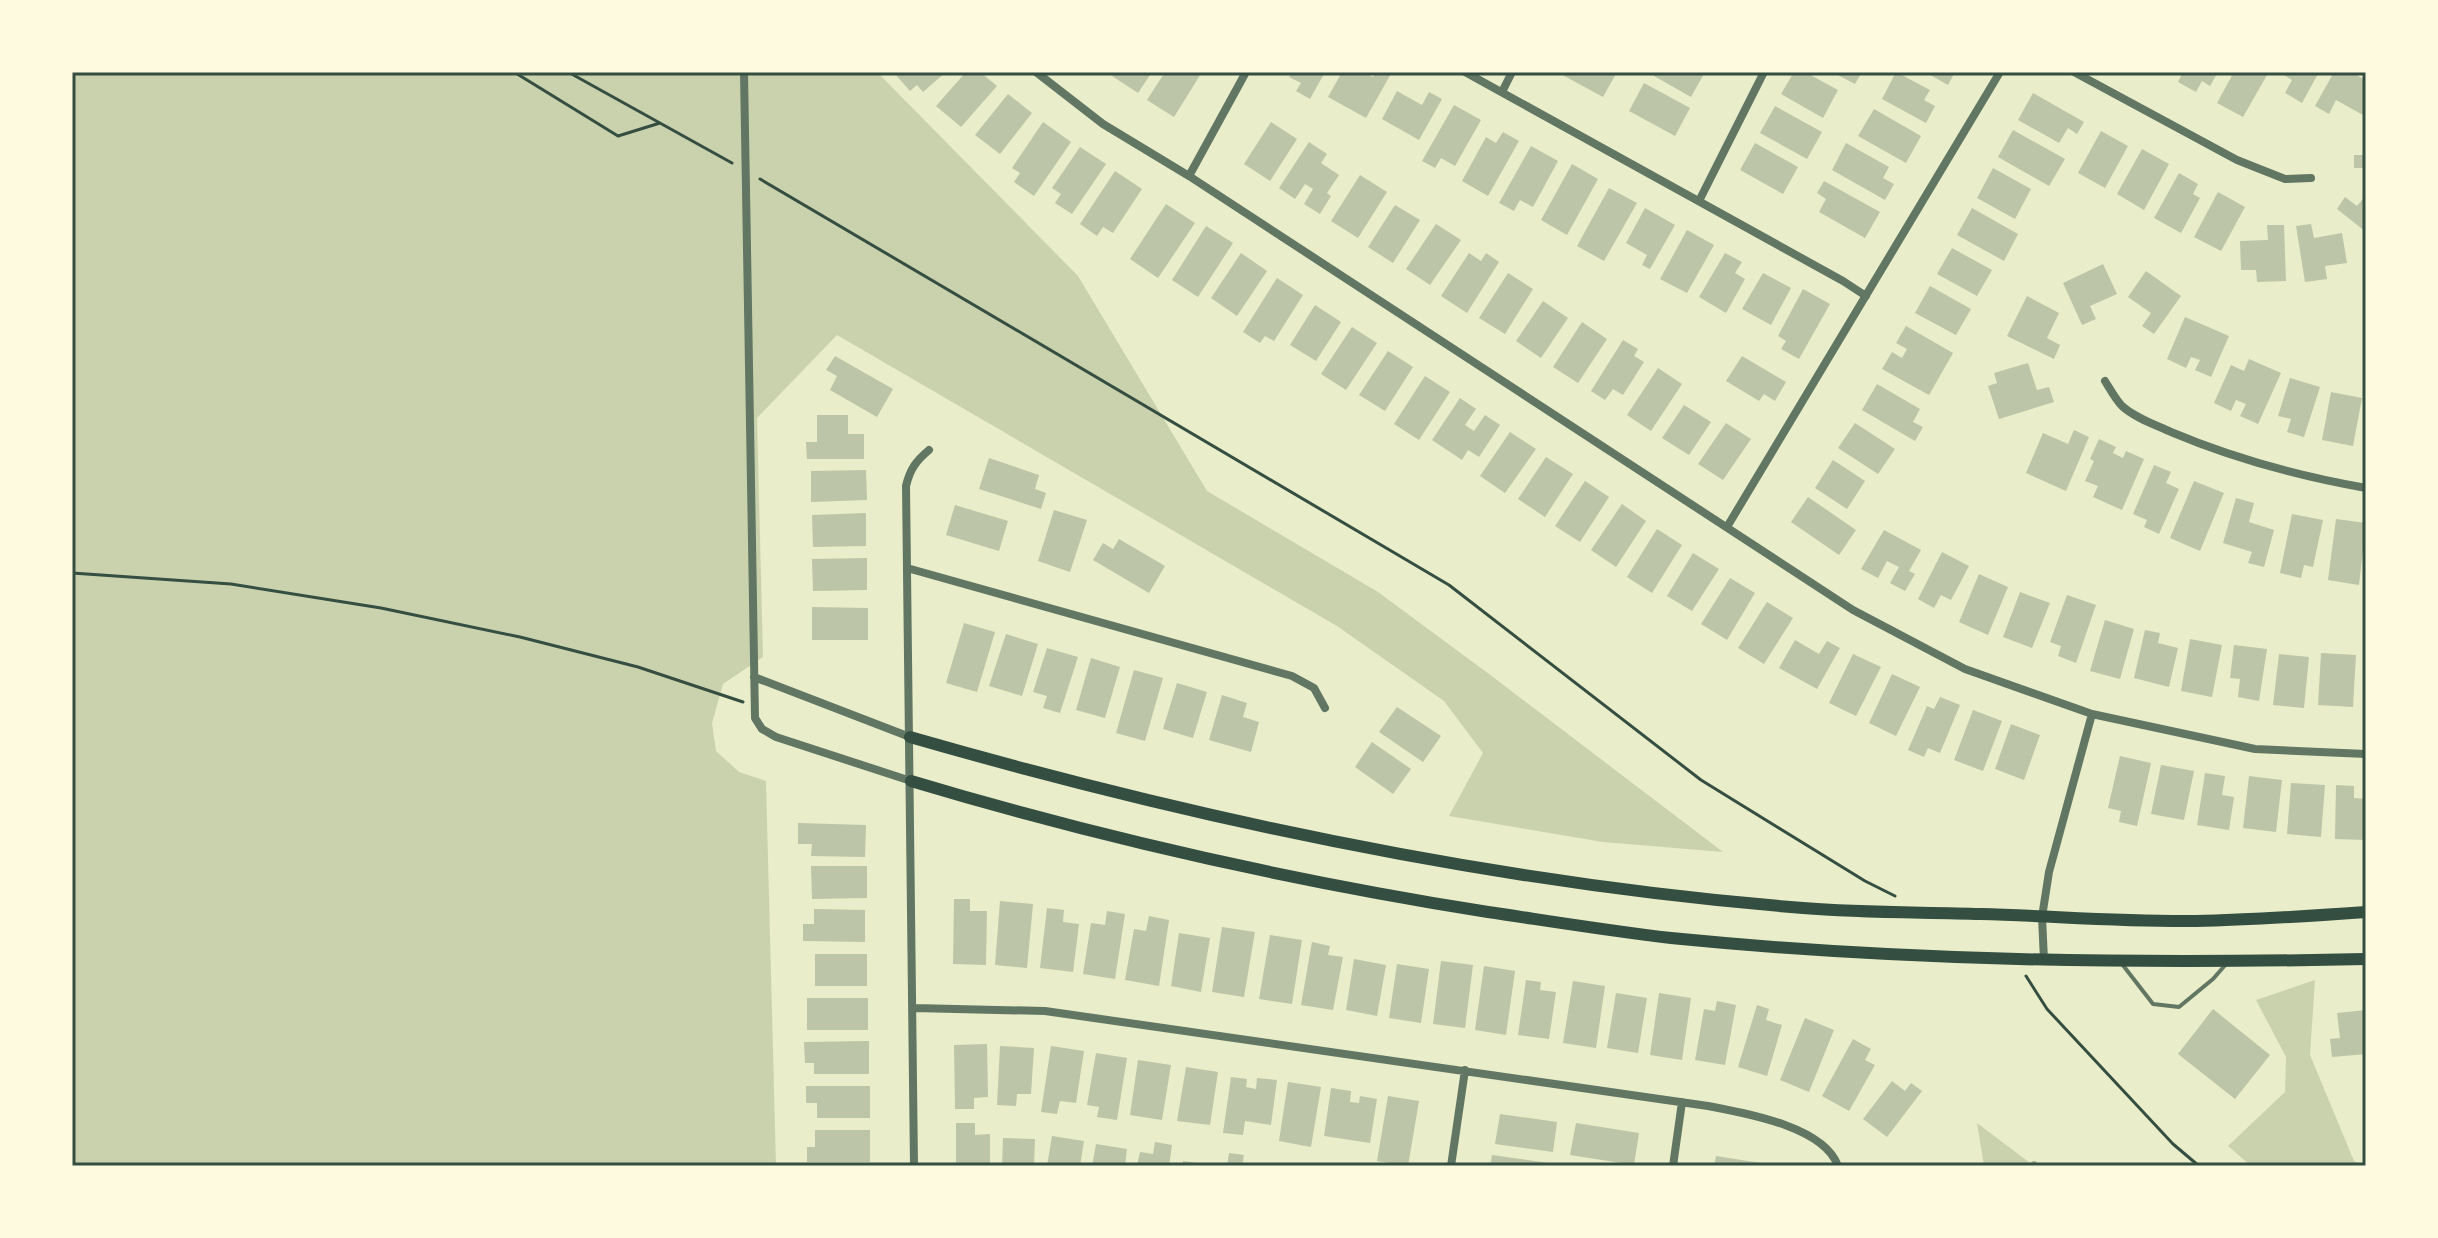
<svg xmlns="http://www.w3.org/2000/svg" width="2438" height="1238" viewBox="0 0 2438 1238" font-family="'Fira Sans',sans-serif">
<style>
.green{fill:#cad2ad}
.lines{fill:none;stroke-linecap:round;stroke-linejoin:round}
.stream{stroke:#a3b18a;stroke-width:6}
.building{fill:#bcc5a7}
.path{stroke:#344e41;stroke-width:3}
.service{stroke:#617663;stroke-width:4}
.minor{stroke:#617663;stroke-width:8}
.secondary{stroke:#344e41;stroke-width:12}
.neatline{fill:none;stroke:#344e41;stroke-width:3}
</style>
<rect width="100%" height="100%" fill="#e9edc9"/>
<path class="green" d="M72,72H877L1078,276L1207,491L1378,592L1489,674L1723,852L1603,842L1449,816L1483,753L1444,701L1337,626L837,335L757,418L763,657L723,684L712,723L716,751L739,772L766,781L776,1166H72Z
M2315,980L2310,1055L2354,1161L2366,1166H2251L2228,1146L2285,1092L2286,1057L2256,1000Z
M1977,1123L2034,1166H1984Z"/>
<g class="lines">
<path class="stream" d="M2034,1166V1164"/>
</g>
<path class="building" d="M897,72H946L923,92L917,85L910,91L895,74Z
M966,72H980L997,86L961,127L936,106Z
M1115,72H1152L1138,93L1112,76Z
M1165,72H1202L1174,117L1147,100Z
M1292,72H1325L1310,99L1296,91L1301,83L1289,77Z
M1342,72H1363L1373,77L1376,72H1392L1366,118L1328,97Z
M1557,72H1617L1603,97Z
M1647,72H1705L1691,97Z
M1794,72H1805L1838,90L1823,118L1781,94Z
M1832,72H1862L1855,84Z
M1896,72L1930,90L1924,100L1935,106L1926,123L1882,99Z
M1925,72H1955L1948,85Z
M2183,72H2218L2210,86L2202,81L2196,92L2178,82Z
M2234,72H2261L2267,75L2243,117L2217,103Z
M2279,72H2319L2302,103L2285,93L2292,80Z
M2334,72H2352L2363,79L2366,74V110L2363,115L2336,100L2329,114L2315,106Z
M1644,83L1690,108L1675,136L1629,111Z
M1397,91L1422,105L1429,92L1442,99L1419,140L1382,119Z
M2033,93L2084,122L2077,134L2068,128L2059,143L2018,120Z
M1008,94L1032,113L1000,154L975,135Z
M1454,105L1481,120L1455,166L1441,158L1435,168L1422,161Z
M1775,106L1822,132L1807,159L1760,133Z
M1874,109L1921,136L1906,163L1858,136Z
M1043,122L1071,142L1034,196L1014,182L1020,173L1012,168Z
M1271,122L1297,139L1270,181L1244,164Z
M2013,130L2065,159L2049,186L1998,157Z
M2101,131L2128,146L2105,188L2078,173Z
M1503,132L1519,141L1488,196L1462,181L1486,137L1496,143Z
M1309,142L1327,154L1321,163L1339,175L1327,193L1331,196L1320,214L1304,204L1313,189L1305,184L1295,199L1279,188Z
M1755,143L1798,167L1783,194L1740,170Z
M1846,143L1889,167L1883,178L1894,184L1885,200L1832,170Z
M1531,146L1558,161L1533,207L1520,200L1514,211L1499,203Z
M1080,147L1106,164L1072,214L1055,203L1061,194L1052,188Z
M2142,149L2169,164L2144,210L2117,194Z
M2354,155H2366V168H2354Z
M1572,164L1598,179L1567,235L1541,220Z
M1993,168L2031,189L2015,219L1977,198Z
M1115,171L1142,189L1113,233L1103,227L1097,236L1080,224Z
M2179,173L2198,184L2193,194L2200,198L2181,233L2154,218Z
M1360,175L1387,192L1358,238L1331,221Z
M1824,181L1880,212L1865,238L1819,212L1826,199L1817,193Z
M1609,188L1637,203L1604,261L1577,246Z
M2218,192L2245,207L2221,251L2194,237Z
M2366,195V232L2337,209L2345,197L2357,206Z
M1166,204L1195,223L1158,278L1130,259Z
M1395,205L1420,220L1393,263L1368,247Z
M1645,208L1675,225L1650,269L1642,265L1647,255L1626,243Z
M1972,208L2018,234L2004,261L1957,235Z
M1436,224L1461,240L1430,285L1406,269Z
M2311,224L2314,238L2342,233L2347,263L2325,266L2327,279L2305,282L2296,226Z
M2267,225H2284L2286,281L2257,282L2256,270H2241L2240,241L2268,240Z
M1206,226L1233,243L1198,297L1172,280Z
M1687,230L1714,245L1687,293L1660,279Z
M1952,248L1992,270L1977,296L1937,274Z
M1241,253L1267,271L1237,316L1211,298Z
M1469,253L1481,261L1486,253L1499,262L1467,313L1441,296Z
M1725,253L1742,262L1735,273L1745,279L1726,313L1699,297Z
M2103,264L2117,294L2090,306L2096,319L2082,325L2063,283Z
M2146,271L2181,296L2154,334L2142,326L2151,313L2128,297Z
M1508,273L1533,289L1505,334L1479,318Z
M1763,273L1791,288L1771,325L1742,309Z
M1277,278L1303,295L1274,341L1265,336L1260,343L1243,332Z
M1930,286L1971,309L1956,335L1915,313Z
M1803,289L1830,304L1799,359L1781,349L1786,341L1778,336Z
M2027,296L2059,313L2047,338L2060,345L2054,359L2007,336Z
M1543,301L1568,318L1541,358L1516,341Z
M1315,305L1341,322L1316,361L1290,345Z
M2185,317L2229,336L2211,377L2195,370L2200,360L2191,357L2186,368L2167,359Z
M1582,322L1607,339L1578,383L1553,367Z
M1906,326L1953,353L1929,395L1882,369L1892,352L1902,358L1907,349L1896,343Z
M1352,327L1377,343L1346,390L1321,374Z
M1623,340L1638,349L1634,356L1644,362L1623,395L1613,389L1605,400L1591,391Z
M1388,351L1413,367L1385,411L1359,395Z
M835,356L893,389L877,417L830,390L837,376L826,370Z
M1742,356L1786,382L1775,401L1764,394L1759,401L1726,381Z
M2249,359L2281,373L2258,424L2240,416L2246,404L2236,400L2231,411L2214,403L2231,365L2244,371Z
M2028,363L2037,390L2049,387L2054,402L1999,419L1988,386L1997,383L1994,373Z
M1658,368L1682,384L1651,431L1627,415Z
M1425,376L1450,392L1419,440L1394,424Z
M2290,378L2320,387L2304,437L2287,432L2291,419L2278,416Z
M1877,384L1920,409L1913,422L1923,427L1915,441L1862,410Z
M2331,392L2362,398L2353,446L2322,440Z
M1460,398L1476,409L1465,425L1474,431L1485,415L1500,425L1479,457L1468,450L1462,460L1432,440Z
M1684,405L1711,422L1689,455L1662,438Z
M817,415H848V434H864V459H807L806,442H817Z
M1726,423L1751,439L1723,480L1698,464Z
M1855,423L1895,449L1878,474L1838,448Z
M2074,430L2089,437L2066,491L2026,473L2043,433L2068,444Z
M1510,432L1536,449L1505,493L1480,476Z
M2099,439L2116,447L2113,453L2123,458L2126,451L2144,459L2122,510L2093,497L2098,486L2085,481L2094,461L2090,459Z
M1546,457L1573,474L1545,517L1518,499Z
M989,458L1039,475L1035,489L1046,493L1041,509L979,489Z
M1833,460L1865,481L1847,509L1815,488Z
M2154,465L2171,472L2166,483L2179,489L2159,534L2144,527L2147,520L2133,514Z
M866,470L867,500L811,502V471Z
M1585,481L1609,497L1580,542L1555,526Z
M2194,481L2224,493L2200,551L2170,538Z
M1808,497L1856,530L1839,555L1791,522Z
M2236,498L2254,503L2249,522L2274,530L2264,567L2248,563L2252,552L2223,543Z
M1622,504L1646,521L1616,567L1591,550Z
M955,505L1008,521L999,551L946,535Z
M1054,510L1087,520L1070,572L1038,561Z
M866,513V546L813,547L812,515Z
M2292,514L2323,520L2313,567L2304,565L2301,578L2280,573Z
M2336,519L2366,523L2359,585L2328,580Z
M1657,529L1682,545L1652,593L1627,577Z
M1884,530L1921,550L1909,571L1915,574L1905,591L1890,583L1899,567L1887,561L1878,578L1861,569Z
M1119,539L1165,566L1149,593L1093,560L1103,543L1113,549Z
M1942,552L1969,566L1951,600L1941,595L1934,608L1918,599Z
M1693,553L1719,569L1692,611L1667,596Z
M867,558V590L813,591L812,559Z
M1979,574L2008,587L1988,635L1959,622Z
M1730,578L1755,593L1727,640L1701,624Z
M2020,592L2050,603L2032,648L2003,637Z
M2067,595L2096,605L2076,663L2058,656L2061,646L2050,642Z
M1767,602L1793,618L1764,664L1738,648Z
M812,607L868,608V640H812Z
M2105,620L2134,629L2120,679L2090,671Z
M964,623L995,632L977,692L946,683Z
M2145,630L2160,633L2158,643L2178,648L2169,687L2134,678Z
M1006,634L1038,644L1022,696L989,686Z
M2190,639L2222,645L2212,697L2181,691Z
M1795,640L1819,654L1827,641L1840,648L1817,689L1779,668Z
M2234,645L2267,649L2259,701L2238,697L2240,679L2230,678Z
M1047,648L1078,657L1060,713L1043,708L1047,696L1033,692Z
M2321,653L2356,655L2353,707L2318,705Z
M1853,654L1881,667L1856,716L1829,703Z
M2279,654L2309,657L2304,708L2273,705Z
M1091,658L1120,667L1105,718L1076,710Z
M1134,670L1163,678L1145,741L1116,733Z
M1892,674L1920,687L1896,736L1869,723Z
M1177,683L1207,692L1193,738L1163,729Z
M1222,695L1247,703L1243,717L1259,722L1251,752L1209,740Z
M1940,697L1960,705L1940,753L1928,748L1924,757L1908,750L1927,706L1934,709Z
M1397,707L1441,736L1423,762L1379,732Z
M1973,710L2002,721L1983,771L1954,760Z
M2011,724L2040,735L2024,780L1995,769Z
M1372,742L1411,769L1393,794L1355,767Z
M2120,756L2151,763L2137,826L2119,822L2121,811L2108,808Z
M2161,765L2194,771L2184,820L2151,814Z
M2205,773L2225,776L2222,795L2234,797L2229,830L2197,825Z
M2249,776L2282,780L2276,832L2243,828Z
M2291,783L2325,785L2321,837L2287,834Z
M2336,785L2354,786V798L2366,799V840L2335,839Z
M798,823L866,825L865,857L811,856L812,844H798Z
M811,866H867V898L812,899Z
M954,899H970V911H987L986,965L953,964Z
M1000,901L1033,904L1027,968L995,965Z
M1047,908L1064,910L1063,922L1079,924L1073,972L1040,968Z
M814,909L865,910V942L803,941V924H814Z
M1107,911L1125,914L1115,979L1083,974L1091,923L1105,925Z
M1149,916L1169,920L1159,986L1125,980L1134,929L1146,931Z
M1222,927L1255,932L1244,997L1212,992Z
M1179,933L1210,938L1201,992L1171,986Z
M1270,935L1302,940L1292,1004L1259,999Z
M1312,942L1330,946L1328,955L1343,957L1333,1010L1301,1005Z
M815,954H867V986H815Z
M1354,959L1386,965L1377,1016L1346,1010Z
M1441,961L1473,965L1465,1028L1433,1024Z
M1397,964L1429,969L1421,1023L1389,1018Z
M1484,966L1515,971L1506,1035L1475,1030Z
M1526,980L1541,982L1540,990L1556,992L1549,1039L1518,1035Z
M1573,981L1605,986L1596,1048L1563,1043Z
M1616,993L1647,998L1638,1053L1607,1048Z
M1659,993L1691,998L1682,1060L1650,1055Z
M807,998H868V1030H807Z
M1717,1001L1736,1005L1725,1065L1695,1060L1704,1009L1715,1011Z
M1757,1005L1769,1009L1766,1020L1782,1025L1767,1076L1738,1067Z
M2213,1009L2270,1055L2235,1099L2178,1054Z
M2366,1010V1054L2332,1057L2330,1039L2340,1038L2337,1013Z
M1805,1018L1834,1030L1809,1092L1780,1080Z
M1853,1039L1871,1049L1865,1060L1875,1065L1849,1111L1822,1096Z
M869,1041V1074H814V1063H805L804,1042Z
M987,1044L988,1097L974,1098V1109H955L954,1045Z
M1000,1046L1034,1048L1031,1094H1017L1016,1106L997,1105Z
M1051,1046L1084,1051L1076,1103L1060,1101L1057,1114L1041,1112Z
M1096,1053L1127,1058L1117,1120L1097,1117L1099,1107L1087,1105Z
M1138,1060L1171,1065L1162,1120L1130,1115Z
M1186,1067L1218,1072L1210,1125L1177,1121Z
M1231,1077L1247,1079L1246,1087L1256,1089L1257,1078L1277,1080L1271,1125L1245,1121L1243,1135L1223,1133Z
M1892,1081L1905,1091L1911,1083L1922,1091L1887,1137L1863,1119Z
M1288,1082L1321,1087L1311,1147L1279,1141Z
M806,1086H870V1118H817V1103H806Z
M1331,1088L1351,1091L1350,1102L1359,1103L1360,1096L1377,1099L1370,1143L1324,1136Z
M1388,1096L1419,1101L1408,1166L1377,1161Z
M1500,1114L1557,1122L1553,1152L1495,1144Z
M956,1123H975V1135L990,1134V1166H956Z
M1576,1123L1639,1133L1634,1165L1570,1155Z
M815,1130H870V1162H807V1147H815Z
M1052,1136L1084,1141L1080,1166H1047Z
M1003,1138L1035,1139L1034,1166H1002Z
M1155,1142L1172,1145L1169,1166H1137L1140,1152L1153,1154Z
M1096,1144L1127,1149L1125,1166H1092Z
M1229,1153L1244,1155L1242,1166H1227Z
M1492,1155L1556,1164V1166H1490Z
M1716,1156L1767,1164V1166H1714Z
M1183,1161L1205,1164V1166H1182Z"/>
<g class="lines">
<path class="path" d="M514,72L618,136L660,123
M568,72L732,163
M760,179L1449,585L1701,780L1865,881L1895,896
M72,573L231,584L381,608L520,637L638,667L743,702
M2026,976L2047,1009L2173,1144L2199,1166"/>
<path class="service" d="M2122,964L2153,1004L2179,1007L2213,979L2227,963"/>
<path class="minor" d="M744,72L755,718L762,729L776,737L911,781
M1036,72L1103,124L1189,176L1853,610L1965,669L2092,714L2255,749L2366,754
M1465,72L1843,281L1866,296
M2074,72L2237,160L2285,179L2311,178
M1502,92L1512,72
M1189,176L1246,72
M1699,201L1764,72
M2105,381C2110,389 2116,400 2122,406C2135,418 2156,425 2171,432C2235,459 2298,476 2366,488
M1727,527L2000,72
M907,568L1292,676L1314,688L1325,708
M754,677L910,737
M2044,960L2042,917L2049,872L2092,714
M914,1008L1045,1011L1708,1106C1744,1113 1824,1126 1838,1166
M914,1166L906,486C910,469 916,461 929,450
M1451,1166L1465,1070
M1673,1166L1682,1102"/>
<path class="secondary" d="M910,737C1202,821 1500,884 1803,908C1863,913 1922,912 1981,914C2053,916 2124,922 2196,921C2252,920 2310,916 2366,912
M911,781C1101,838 1292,881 1488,912C1549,921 1610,931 1671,938C1902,961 2134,964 2366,959"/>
</g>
<rect width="2438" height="1238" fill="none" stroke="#fefae0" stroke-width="148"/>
<rect x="74" y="74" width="2290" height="1090" class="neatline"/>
</svg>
